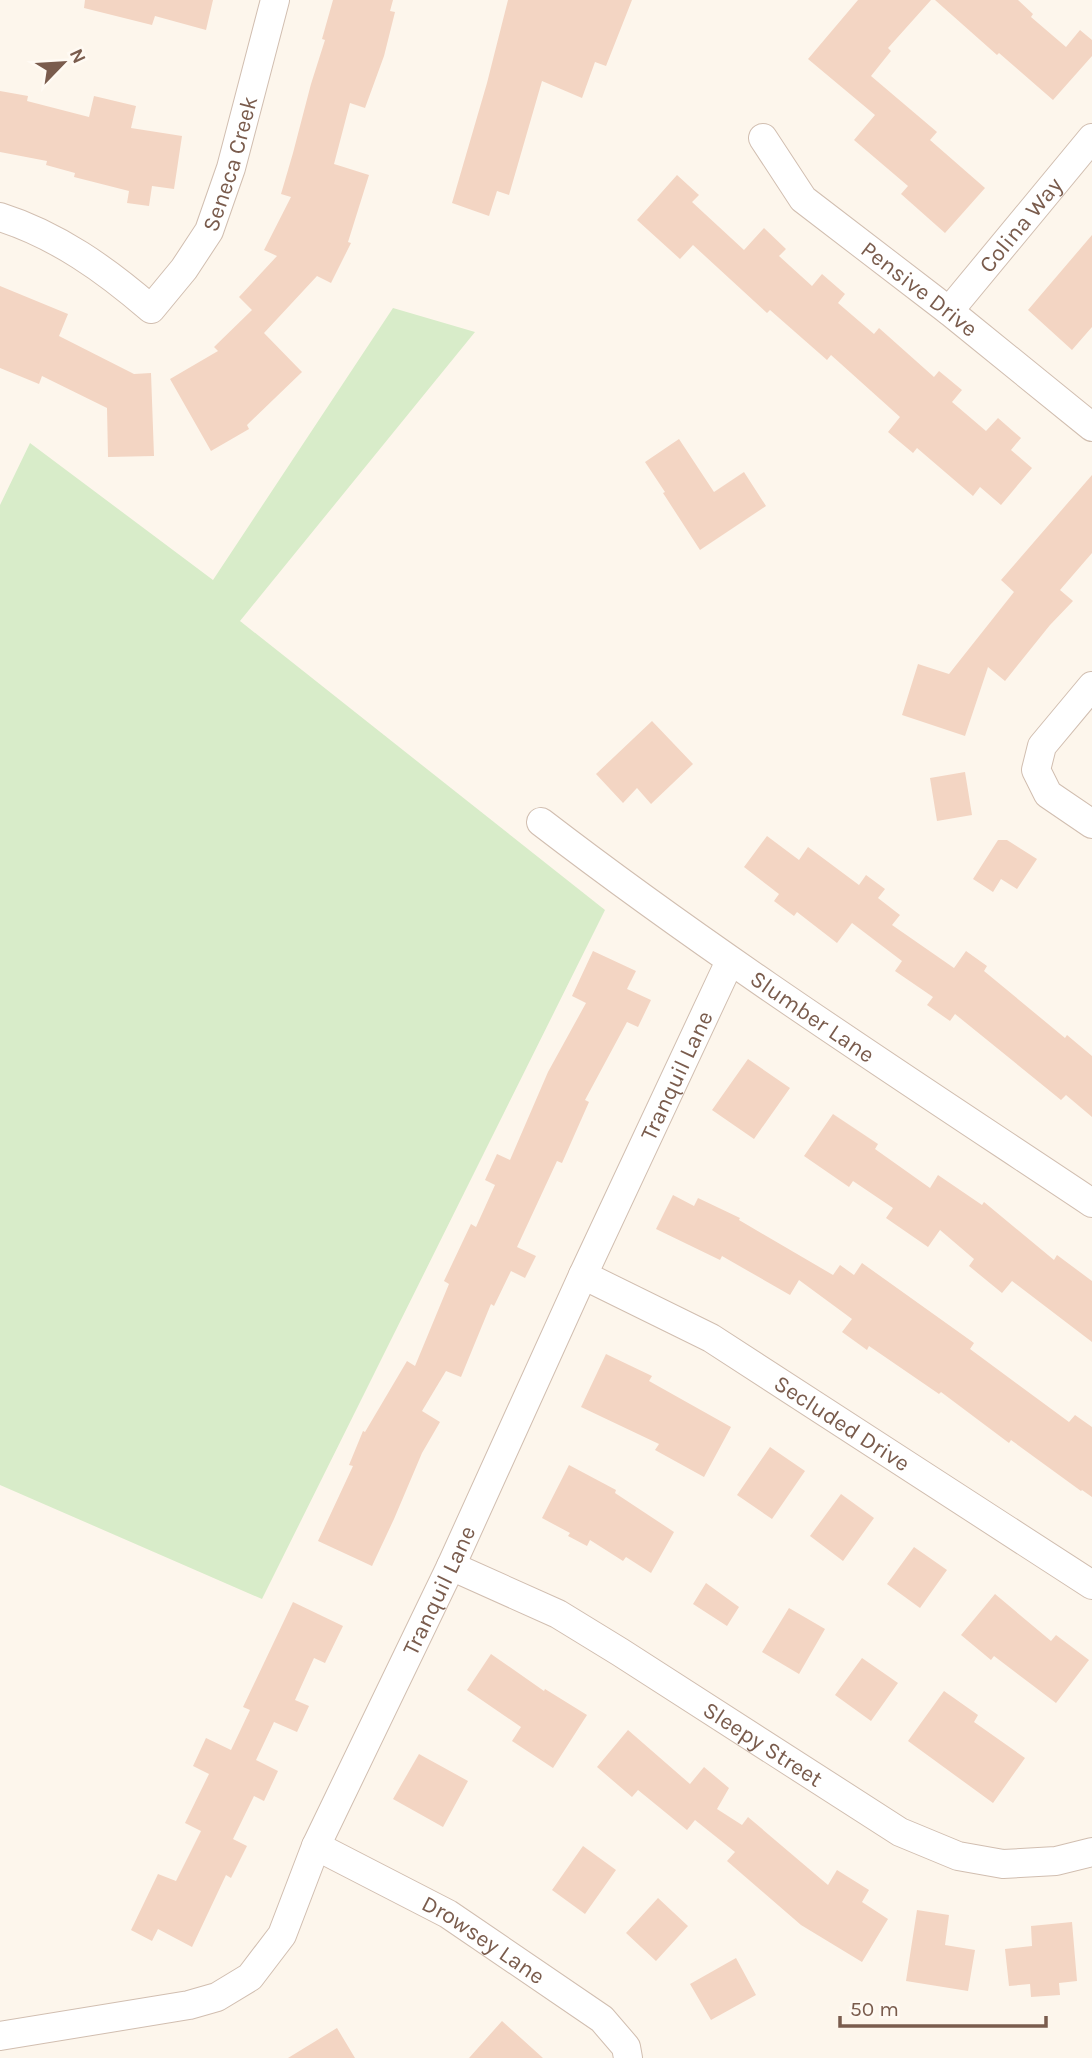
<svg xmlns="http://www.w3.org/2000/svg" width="1092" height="2058" viewBox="0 0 1092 2058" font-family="Karla,sans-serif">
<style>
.green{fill:#d8ecc9}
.building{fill:#f3d5c3}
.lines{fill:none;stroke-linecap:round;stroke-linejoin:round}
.minor-casing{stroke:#d1beb0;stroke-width:30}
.minor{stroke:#fff;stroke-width:28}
.labels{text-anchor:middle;stroke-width:5;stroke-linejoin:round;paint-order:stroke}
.street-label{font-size:23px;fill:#7a5c4d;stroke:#fffaf3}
</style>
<rect width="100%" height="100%" fill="#fdf6ec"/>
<path class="green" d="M393,308L475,332L240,621L605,910L262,1599L0,1485V505L30,443L213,580Z"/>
<path class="building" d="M85,0H213L206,30L155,16L152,25L84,8Z
M333,0H393L390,11L395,12L384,56L365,108L350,103L334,164L369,175L348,242L351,243L331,283L317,276L264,333L302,372L247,425L249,429L211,451L170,379L218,351L214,347L252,310L239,297L277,256L264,250L291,197L281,194L293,153L311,84L325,40L322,39Z
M508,0H632L606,66L595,62L582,98L542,81L509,195L497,191L489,216L452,203L487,83Z
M858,0H931L888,48L891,51L871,76L937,132L930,140L985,188L945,233L901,194L908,186L854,140L875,115L808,59Z
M935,0H1018L1033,14L1031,17L1066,47L1080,30L1092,40V56L1053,100L999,53L997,55Z
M0,91L28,96L27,101L89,117L94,96L136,106L131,128L182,136L174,189L152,186L149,206L127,203L129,191L74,177L75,173L46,165L47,161L0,152Z
M677,175L699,195L692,202L744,250L764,228L786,249L779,256L812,286L822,274L845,294L838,303L874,334L879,328L934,377L939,371L962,390L952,402L986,431L998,418L1021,438L1011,450L1032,468L1001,505L980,487L973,496L917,448L913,453L888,432L900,417L831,355L827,360L770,310L767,313L693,245L680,259L637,220Z
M1092,235V327L1072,350L1028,310Z
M0,286L68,314L59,336L134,374L151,373L154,456L108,457L107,408L42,376L39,384L0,368Z
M679,439L714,492L744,472L766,506L700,550L663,493L665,492L645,462Z
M1092,475V553L1060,590L1073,601L1050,625L1005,681L988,667L965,736L902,715L918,664L949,674L1014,592L1001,580Z
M652,721L693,764L651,804L637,788L623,803L596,774Z
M965,772L972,815L937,821L930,778Z
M767,836L799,860L808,847L859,885L866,875L885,889L878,898L900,915L892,925L954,968L966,951L987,966L984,971L1065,1038L1067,1035L1092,1056V1117L1066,1095L1061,1100L955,1014L950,1021L927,1005L933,997L895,971L902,961L852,923L837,943L797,912L794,916L774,901L779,894L744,867Z
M998,840H1007L1037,859L1017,889L1001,879L993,892L973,879Z
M593,951L636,971L627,989L651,1000L638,1027L627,1022L585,1100L589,1102L562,1163L557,1161L517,1247L536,1256L525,1278L511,1271L494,1306L491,1304L461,1377L446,1371L422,1411L440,1422L422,1453L394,1519L372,1566L318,1541L353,1466L349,1465L363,1431L365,1432L407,1361L415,1366L449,1284L444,1281L471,1224L476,1227L495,1185L485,1180L497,1154L510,1160L548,1072L586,1003L572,996Z
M748,1059L790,1088L754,1139L712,1110Z
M833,1114L878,1144L875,1149L930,1188L938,1175L982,1205L984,1202L1054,1260L1057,1255L1092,1281V1342L1012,1281L1002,1293L969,1266L974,1259L940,1230L928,1247L886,1218L893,1208L853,1181L849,1187L804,1156Z
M673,1195L694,1206L698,1198L740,1218L739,1220L833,1275L840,1265L854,1275L862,1263L974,1343L970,1349L1069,1422L1075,1415L1092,1427V1497L1082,1490L1081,1491L1011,1440L1009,1443L941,1392L939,1394L869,1346L867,1350L842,1332L852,1319L799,1280L790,1295L722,1256L720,1260L656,1229Z
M606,1354L652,1376L649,1381L731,1427L704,1477L655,1450L659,1444L581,1407Z
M770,1447L805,1471L772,1519L737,1495Z
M569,1465L616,1490L615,1493L674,1532L651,1573L626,1557L623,1561L590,1540L587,1546L568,1536L570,1533L542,1518Z
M841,1494L874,1518L843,1561L810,1536Z
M914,1547L947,1570L920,1608L887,1584Z
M706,1583L739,1607L727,1626L693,1604Z
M995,1594L1051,1641L1056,1635L1089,1660L1056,1703L994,1656L991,1660L961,1635Z
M293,1602L343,1626L325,1663L314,1658L295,1700L309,1706L297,1732L274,1722L256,1760L278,1771L264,1801L254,1796L233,1839L247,1846L231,1878L226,1875L192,1947L158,1929L152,1941L131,1930L158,1874L176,1881L201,1831L185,1823L209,1774L193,1766L206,1738L231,1750L250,1710L243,1707Z
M789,1608L825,1629L799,1674L762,1652Z
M491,1654L544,1691L545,1689L587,1715L553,1768L512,1741L521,1727L467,1690Z
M862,1658L898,1683L871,1721L835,1695Z
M944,1691L978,1715L974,1722L1025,1758L993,1803L908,1741Z
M628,1730L690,1784L704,1767L729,1788L717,1809L742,1825L748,1817L828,1885L837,1870L869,1890L862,1902L888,1919L862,1962L801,1925L727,1861L735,1852L695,1820L687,1830L638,1790L632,1797L597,1767Z
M419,1754L468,1781L443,1827L393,1799Z
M583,1846L616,1870L585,1914L552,1890Z
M658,1898L688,1926L656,1961L626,1933Z
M917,1910L949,1915L945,1945L975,1950L968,1991L906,1981Z
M1072,1922L1077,1981L1059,1983L1060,1995L1031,1997L1030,1984L1009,1986L1005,1949L1032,1946L1031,1926Z
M736,1958L756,1995L711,2020L690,1984Z
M502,2021L543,2058H469Z
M337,2028L355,2058H288Z"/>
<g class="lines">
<g class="minor-casing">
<g id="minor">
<path id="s1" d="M763,138L803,199L949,311L1092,427"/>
<path id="s2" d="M0,217C57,235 106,270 151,309L184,269L209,231L231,168L275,0"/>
<path id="s3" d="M949,311L1092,138"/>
<path d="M1092,686L1042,746L1036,770L1048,794L1092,824"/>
<path id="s4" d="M541,822C718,958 906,1079 1092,1203"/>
<path id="s5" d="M583,1275L711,1338L1092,1585"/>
<path id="s6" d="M451,1566L558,1614L620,1652L900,1832L958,1856L1003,1864L1056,1861L1092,1852"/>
<path id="s7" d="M316,1846L448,1914L602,2019L626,2047L628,2058"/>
<path id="s8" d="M0,2036L189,2005L217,1997L250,1977L282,1935L316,1846L451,1566L583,1275L730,961"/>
</g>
</g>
<use href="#minor" class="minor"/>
</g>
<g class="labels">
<g class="street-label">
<text dy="8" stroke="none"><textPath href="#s2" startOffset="346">Seneca Creek</textPath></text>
<text dy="8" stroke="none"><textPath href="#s3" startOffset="112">Colina Way</textPath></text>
<text dy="8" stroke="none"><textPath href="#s1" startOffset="220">Pensive Drive</textPath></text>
<text dy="8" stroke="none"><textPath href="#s4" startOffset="334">Slumber Lane</textPath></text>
<text dy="8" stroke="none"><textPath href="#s8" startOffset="1258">Tranquil Lane</textPath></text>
<text dy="8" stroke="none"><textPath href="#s5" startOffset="299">Secluded Drive</textPath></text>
<text dy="8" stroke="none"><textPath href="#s8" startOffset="691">Tranquil Lane</textPath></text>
<text dy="8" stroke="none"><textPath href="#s6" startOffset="360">Sleepy Street</textPath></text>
<text dy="8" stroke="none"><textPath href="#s7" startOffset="192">Drowsey Lane</textPath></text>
</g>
</g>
<g transform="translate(63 63) rotate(65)" stroke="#fffaf3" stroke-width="5" paint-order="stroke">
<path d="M0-5L12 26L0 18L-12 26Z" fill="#7a5c4d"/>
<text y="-10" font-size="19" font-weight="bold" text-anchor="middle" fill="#7a5c4d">N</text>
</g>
<path d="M840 2016v10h206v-10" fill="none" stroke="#7a5c4d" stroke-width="3.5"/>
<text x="850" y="2016" font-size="21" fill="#7a5c4d" stroke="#fffaf3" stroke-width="5" paint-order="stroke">50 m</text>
</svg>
